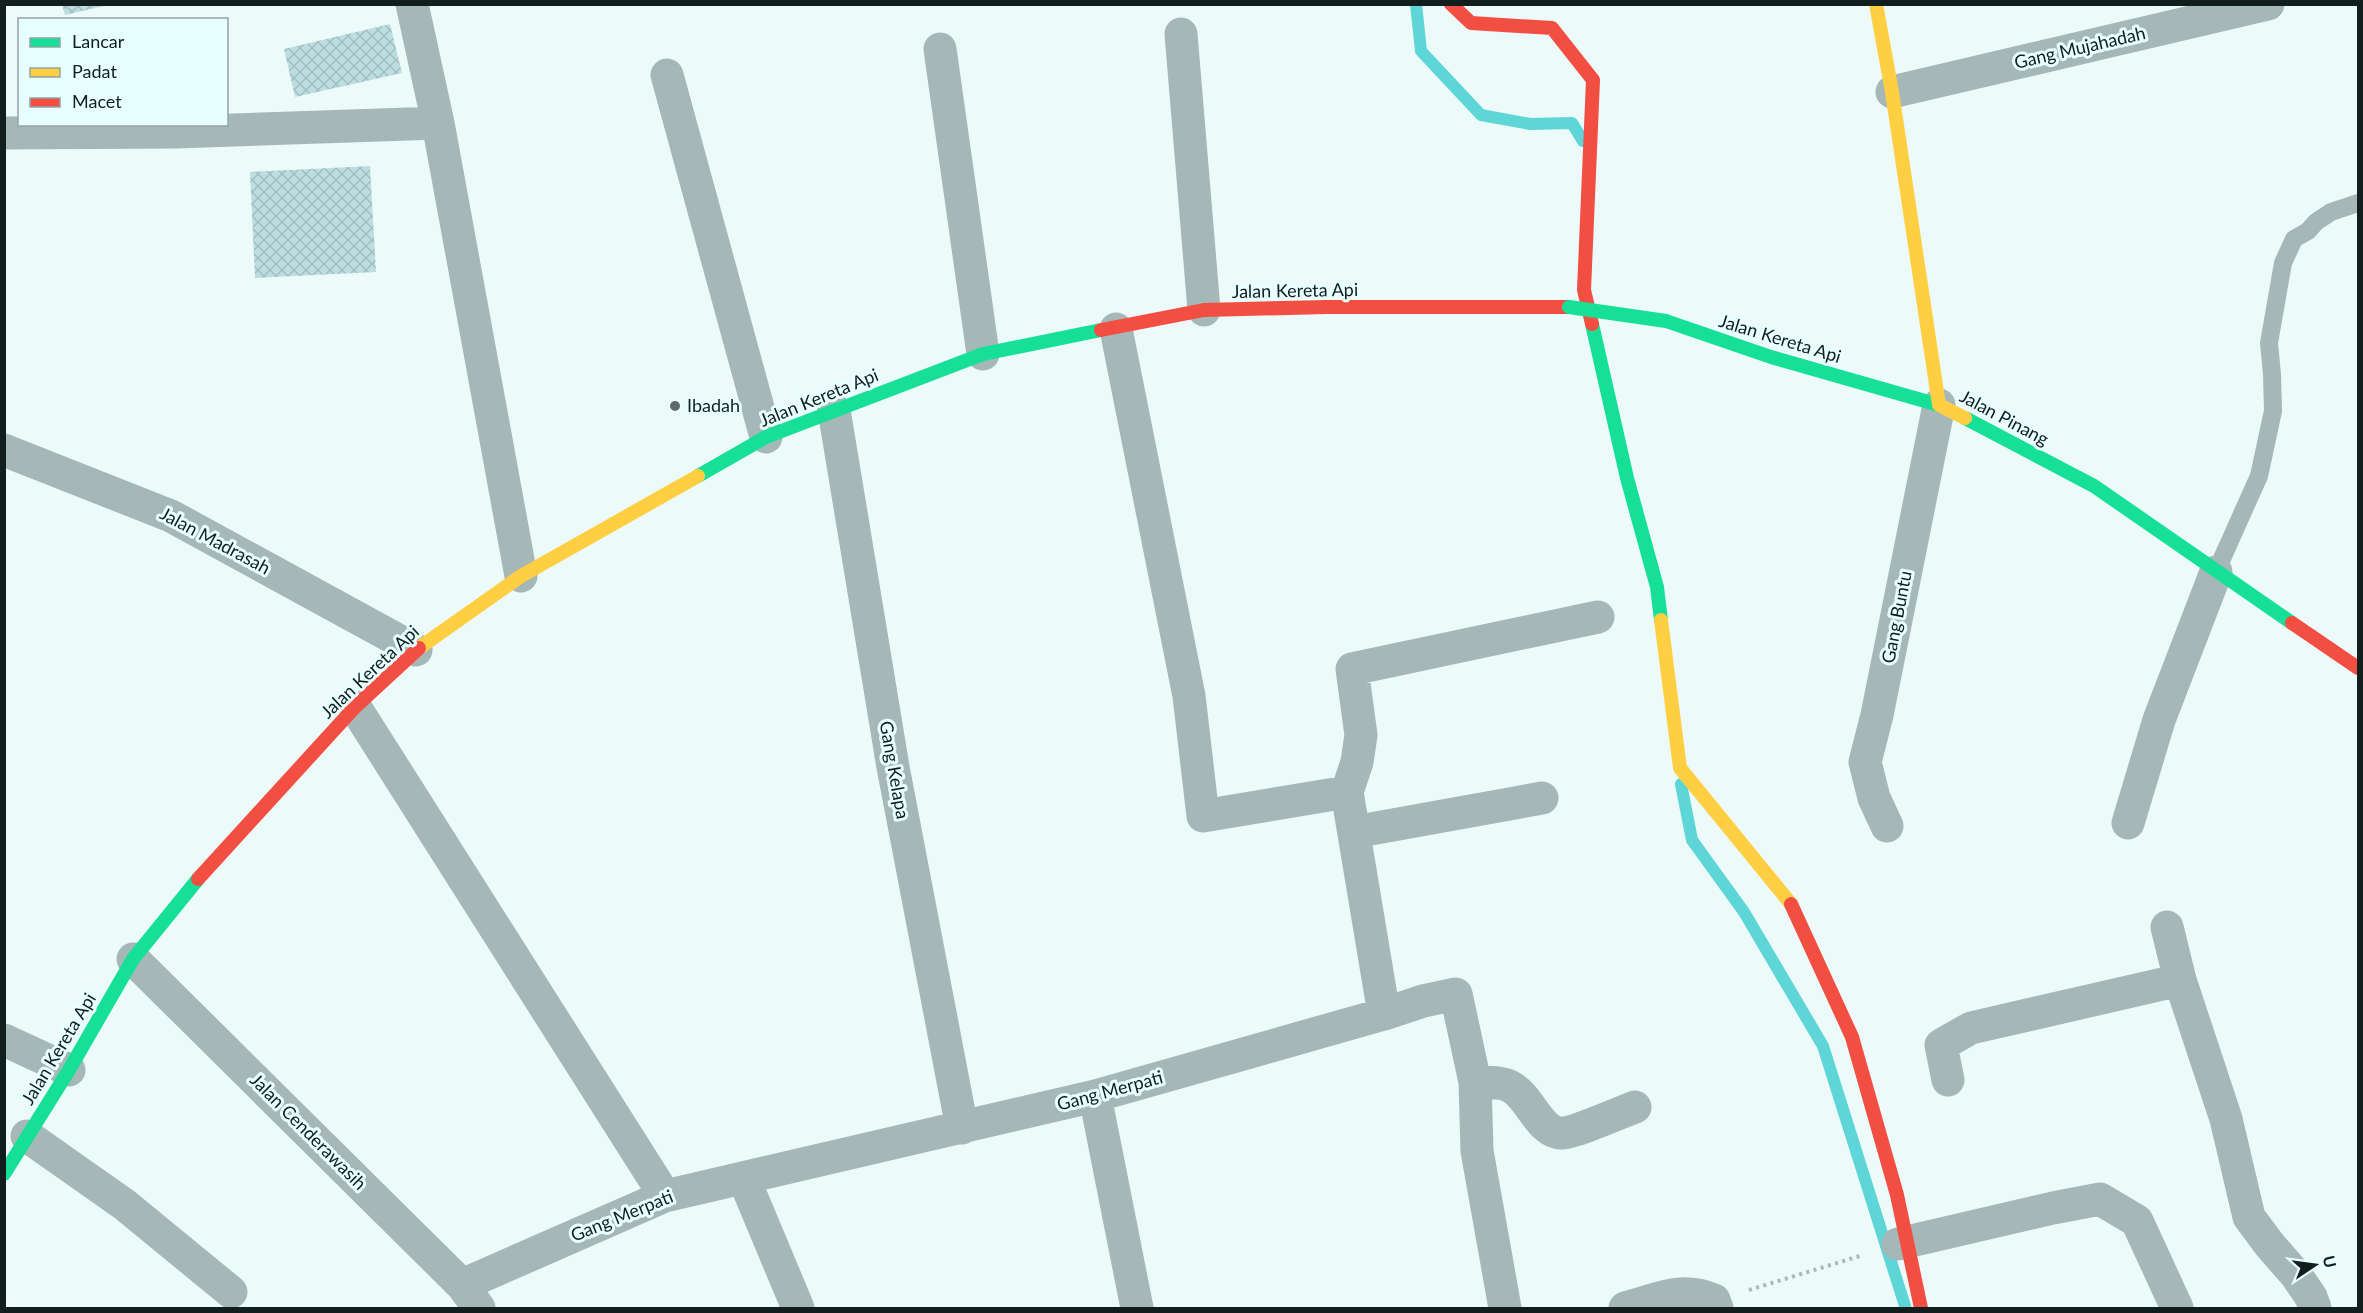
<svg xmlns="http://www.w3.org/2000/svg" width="2363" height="1313" viewBox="0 0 2363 1313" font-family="Lato,sans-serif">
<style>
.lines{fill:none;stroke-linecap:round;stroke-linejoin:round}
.stream{stroke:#5ed6d8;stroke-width:12}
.building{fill:url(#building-cross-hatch)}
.path{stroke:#aab8b8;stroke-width:4;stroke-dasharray:3 4.5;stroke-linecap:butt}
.lane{stroke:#a5b7b7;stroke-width:18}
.street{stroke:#a5b7b7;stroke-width:33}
.fast{stroke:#16e098;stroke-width:14}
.slow{stroke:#ffcf43;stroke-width:14}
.jam{stroke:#f24e42;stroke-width:14}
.fast-bridge{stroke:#16e098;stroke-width:14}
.poi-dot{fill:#5f6a6a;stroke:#e8ffff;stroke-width:2}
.labels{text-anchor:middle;stroke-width:6;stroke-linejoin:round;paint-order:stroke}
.street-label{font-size:18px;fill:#121d1d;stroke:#e8ffff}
.poi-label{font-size:18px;fill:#121d1d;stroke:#e8ffff;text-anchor:start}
</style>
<defs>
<pattern id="building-cross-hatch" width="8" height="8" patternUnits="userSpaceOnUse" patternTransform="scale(1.5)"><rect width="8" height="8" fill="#bddee0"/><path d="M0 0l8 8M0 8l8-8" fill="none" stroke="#a1bec0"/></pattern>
</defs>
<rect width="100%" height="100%" fill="#edfafa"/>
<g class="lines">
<path class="stream" d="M1416,4L1421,51L1481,115L1530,124L1572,123L1583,141
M1681,784L1692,840L1744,912L1823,1046L1905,1306"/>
</g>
<path class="building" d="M62,4H108V5L65,15Z
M390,24L402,73L295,97L284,49Z
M370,166L376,272L255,278L250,172Z"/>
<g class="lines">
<path class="path" d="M1749,1290L1863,1255"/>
<path class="lane" d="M2216,572L2259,476L2273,411L2272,374L2269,343L2283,263L2294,239L2308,231L2316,222L2331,212L2358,203"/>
<path class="street" d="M412,4L438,123L521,576
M1181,34L1204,310
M940,49L983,354
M667,75L766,437
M1892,92L2268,4
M4,133L176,132L438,123
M1116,329L1189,696L1203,816L1347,792L1384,1014
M834,410L893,767L962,1128
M4,450L171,516L416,650
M355,707L665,1196
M1347,792L1357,762L1361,735L1352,669L1598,617
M2128,823L2159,720L2216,572
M1887,826L1874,798L1865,762L1877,715L1939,405
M1354,832L1542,798
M2167,927L2180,980L2226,1119L2249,1217L2269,1244L2296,1275L2311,1297L2315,1308
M133,959L462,1285L479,1308
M4,1040L69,1070
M1948,1080L1941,1045L1971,1028L2180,980
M1475,1082C1486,1083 1501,1081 1511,1087C1530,1097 1540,1133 1561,1133C1571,1134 1622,1112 1635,1107
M1095,1096L1137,1308
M27,1136L125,1205L231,1292
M744,1179L798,1308
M1898,1244L2053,1208L2100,1199L2137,1221L2177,1308
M462,1285L665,1196L1095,1096L1384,1014L1423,1001L1456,994L1475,1082L1477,1151L1505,1308
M1625,1308C1659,1299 1680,1286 1714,1300L1717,1308"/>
<path class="fast" d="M1666,321L1771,357L1939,405
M1592,324L1627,478L1657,587L1661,620
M1965,418L2094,486L2292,623
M698,476L766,437L983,354L1101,330
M4,1174L69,1070L133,959L198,879"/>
<path class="slow" d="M1876,4L1892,92L1939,405L1965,418
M1661,620L1680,768L1791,904
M419,648L521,576L698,476"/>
<path class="jam" d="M1451,4L1471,23L1552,28L1593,80L1584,290L1592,324
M1101,330L1204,310L1326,307H1569
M2292,623L2358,668
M198,879L355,707L419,648
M1791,904L1852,1037L1897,1195L1921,1308"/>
<path class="fast-bridge" d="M1569,307L1666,321"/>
</g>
<circle class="poi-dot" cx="675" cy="406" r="6"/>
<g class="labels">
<g class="street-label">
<text transform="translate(2080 48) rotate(-13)" y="6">Gang Mujahadah</text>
<text transform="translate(1295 291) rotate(-1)" y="6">Jalan Kereta Api</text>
<text transform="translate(1780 339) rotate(17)" y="6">Jalan Kereta Api</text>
<text transform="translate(819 398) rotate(-22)" y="6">Jalan Kereta Api</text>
<text transform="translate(2004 418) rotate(28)" y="6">Jalan Pinang</text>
<text transform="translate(215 541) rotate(28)" y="6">Jalan Madrasah</text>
<text transform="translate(1897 617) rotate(-79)" y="6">Gang Buntu</text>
<text transform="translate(370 672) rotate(-43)" y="6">Jalan Kereta Api</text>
<text transform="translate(894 770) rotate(80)" y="6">Gang Kelapa</text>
<text transform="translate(59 1049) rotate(-59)" y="6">Jalan Kereta Api</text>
<text transform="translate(1110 1091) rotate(-15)" y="6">Gang Merpati</text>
<text transform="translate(308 1132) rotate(45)" y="6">Jalan Cenderawasih</text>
<text transform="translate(622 1216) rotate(-22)" y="6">Gang Merpati</text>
</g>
<g class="poi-label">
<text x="687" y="412">Ibadah</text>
</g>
</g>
<rect width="2363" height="1313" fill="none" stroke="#121d1d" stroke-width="12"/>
<rect x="18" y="18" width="210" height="108" fill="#e8ffff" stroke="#92a5a5" stroke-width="1.5"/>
<rect x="30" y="38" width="30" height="9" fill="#16e098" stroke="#92a5a5" stroke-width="1.5"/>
<text x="72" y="48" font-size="18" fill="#121d1d">Lancar</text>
<rect x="30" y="68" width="30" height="9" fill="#ffcf43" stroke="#92a5a5" stroke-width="1.5"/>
<text x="72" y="78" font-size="18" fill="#121d1d">Padat</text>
<rect x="30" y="98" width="30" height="9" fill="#f24e42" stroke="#92a5a5" stroke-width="1.5"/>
<text x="72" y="108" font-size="18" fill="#121d1d">Macet</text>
<g transform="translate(2315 1265) rotate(77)" stroke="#e8ffff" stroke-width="4.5" paint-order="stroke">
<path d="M0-4.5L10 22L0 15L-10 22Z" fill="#121d1d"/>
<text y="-9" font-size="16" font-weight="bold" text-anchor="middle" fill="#121d1d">U</text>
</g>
</svg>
